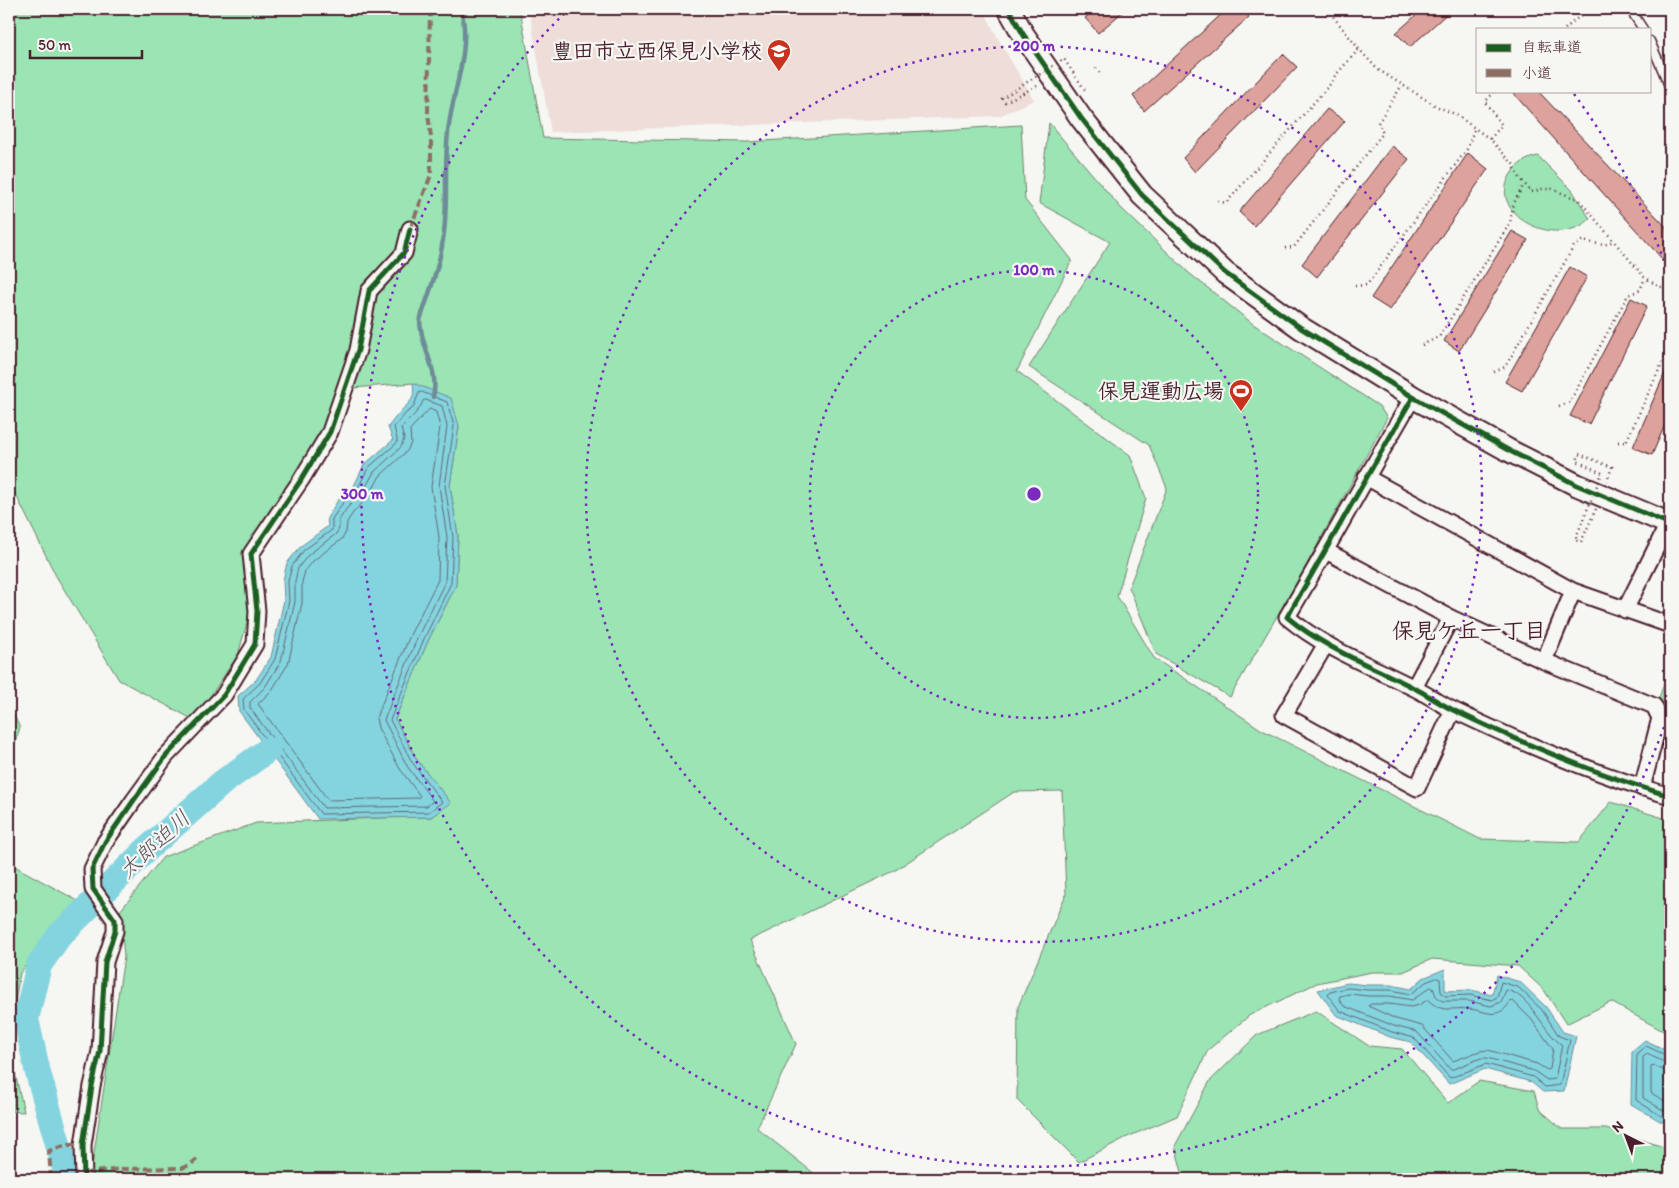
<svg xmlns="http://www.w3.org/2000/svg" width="1679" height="1188" viewBox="0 0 1679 1188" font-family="Itim,'Klee One',sans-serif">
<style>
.built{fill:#eeddd8}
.green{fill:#9be4b3;stroke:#72826f}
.water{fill:#84d4df;stroke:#6d8c97}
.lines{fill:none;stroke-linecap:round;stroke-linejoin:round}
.shore{stroke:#616773;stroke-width:1}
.stream{stroke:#6d8c97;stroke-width:4.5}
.river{stroke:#84d4df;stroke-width:26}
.building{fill:#dca29b;stroke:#4a1f2b}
.lane-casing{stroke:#4a1f2b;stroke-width:11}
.street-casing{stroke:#4a1f2b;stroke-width:19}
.secondary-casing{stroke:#4a1f2b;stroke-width:25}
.path{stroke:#4a1f2b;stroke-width:2.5;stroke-dasharray:1 4;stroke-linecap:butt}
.lane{stroke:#f6f6f2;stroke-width:8}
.street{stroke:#f6f6f2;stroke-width:15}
.secondary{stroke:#f6f6f2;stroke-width:21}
.path-bridge{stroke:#4a1f2b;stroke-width:2.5;stroke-dasharray:1 4;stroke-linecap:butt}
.quiet{stroke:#8d6e63;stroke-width:4;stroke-dasharray:8 4;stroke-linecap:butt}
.cycleway-casing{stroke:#f6f6f2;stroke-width:8}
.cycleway{stroke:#1b5e20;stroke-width:5}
.ring{fill:none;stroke:#7b2cbf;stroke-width:2.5;stroke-dasharray:2.5 5}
.labels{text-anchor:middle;stroke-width:4.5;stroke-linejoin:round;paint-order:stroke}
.poi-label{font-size:21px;font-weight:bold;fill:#4a1f2b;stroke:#f6f6f2;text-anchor:end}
.neighbourhood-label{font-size:22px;font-weight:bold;fill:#4a1f2b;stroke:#f6f6f2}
.water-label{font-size:22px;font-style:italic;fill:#5b5561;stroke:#f6f6f2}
.centre{fill:#7b2cbf;stroke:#f6f6f2;stroke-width:2.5}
.ring-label{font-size:15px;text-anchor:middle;font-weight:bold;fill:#7b2cbf;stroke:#f6f6f2;stroke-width:4.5;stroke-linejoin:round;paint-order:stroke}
</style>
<rect width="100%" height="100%" fill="#f6f6f2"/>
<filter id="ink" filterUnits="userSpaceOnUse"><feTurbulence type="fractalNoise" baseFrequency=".02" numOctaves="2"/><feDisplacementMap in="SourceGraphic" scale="10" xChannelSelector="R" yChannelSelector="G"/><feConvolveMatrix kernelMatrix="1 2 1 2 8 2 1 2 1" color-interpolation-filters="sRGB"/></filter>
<g filter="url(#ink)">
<path class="built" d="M529,9H983L1001,44L1034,100L999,116L551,132Z"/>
<path class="green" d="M9,9H520L543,138L747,142L1021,125L1025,200L1072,260L1017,371L1130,455L1146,498L1117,596L1154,658L1262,730L1480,839L1579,842L1611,802L1670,820V1035L1611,1002L1566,1024L1544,990L1518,966L1432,959L1403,972H1372L1317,983L1250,1015L1208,1050L1177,1116L1125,1138L1079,1162L1017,1100L1018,1007L1066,894L1062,791L1014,792L894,871L750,940L796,1044L757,1128L821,1179H90L124,957L120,911L163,857L256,823L403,817H431L450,803L417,760L395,719L428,641L456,585L458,536L450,486L459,426L413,383L341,389L328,432L245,553L250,612L238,655L194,720L119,680L56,576L9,481Z
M1049,123L1120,207L1189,273L1253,324L1379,406L1387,418L1301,575L1230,697L1156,654L1129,587L1167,488L1149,445L1029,367L1110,242L1039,203Z
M1538,156L1572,190L1590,219C1556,251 1485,214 1511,174C1517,164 1527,158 1538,156Z
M1670,666V714L1659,698Z
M9,705L20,728L9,758Z
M9,863L78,901L20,973L9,1035Z
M1316,1011L1369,1046L1402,1049L1448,1103L1479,1081L1534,1091L1539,1109L1562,1129H1606L1667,1148L1670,1151V1179H1184L1175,1146L1210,1081L1257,1035Z
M9,1047L24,1112L9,1111Z"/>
<path class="water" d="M413,383L451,398L459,426L450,486L458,536L456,585L428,641L395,719L417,760L451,803L431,817L318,819L239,711L238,696L256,680L271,657L284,600L283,580L287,563L301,546L328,526L327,518L338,500L354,486L364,465L393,440L388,427C392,422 396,416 401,411C411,400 415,401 413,383Z
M1445,969V991L1471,990L1492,995L1497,975L1520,982L1546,1007L1563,1032L1576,1036L1564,1091L1543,1092L1531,1082L1485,1069L1449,1084L1411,1042L1390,1037L1336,1015L1318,990L1348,983L1368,985H1391L1411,989L1423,978Z
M1645,1040L1670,1052V1123L1660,1121L1631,1104L1632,1051Z"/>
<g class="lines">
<path class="shore" d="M422,392L447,402L454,426L445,486L453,537L451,583L424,639L390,720L412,762L442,802L429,812L321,814L244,710L243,699L260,683L275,659L289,601L288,581L292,566L304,550L332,530V519L342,504L358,488L368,468L397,443V439L394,427L406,413L413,408L419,393Z
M426,400L442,406L447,426L439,486L447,537L445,582L418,636L384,720L407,766L433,801L427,806L324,808L250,708V702L265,687L281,661L295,602V581L298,568L308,555L336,534L339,529V520L347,508L363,492L374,472L401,447L404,439L401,428C410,418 418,414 423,401Z
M430,409L436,412L440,427L431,487L439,537L438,580L411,633L376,718L378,728L400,769L420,796L418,798L328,800L258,704L272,690L288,664L302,603V582L305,571L314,560L342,539L346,532L347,522L353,513L369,496L380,476L407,451L411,443L410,430Z
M1437,978L1440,979L1441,992L1445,996L1470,995L1492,1000L1497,997L1501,982L1518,987L1542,1010L1559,1036L1570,1040L1560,1085L1545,1087L1533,1077L1486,1064L1450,1078L1414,1038L1392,1032L1340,1011L1328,995L1330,992L1348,988L1368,990H1391L1411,994L1426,982Z
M1431,987L1433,988L1436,996L1442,1001H1469L1491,1006L1501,1002L1506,990C1529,993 1544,1033 1562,1045L1555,1079L1547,1080L1534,1071L1487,1058H1481L1451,1070L1417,1032L1394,1026L1344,1006L1339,999L1340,996L1349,994L1368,996H1390L1412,1000Z
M1428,1000C1443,1014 1450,1007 1468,1009C1486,1010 1498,1022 1510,1002L1513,1001L1531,1019L1553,1049L1550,1069L1547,1070L1537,1064L1488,1050L1480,1051L1453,1061L1422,1026L1396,1019L1368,1006L1371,1004H1389L1411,1007L1419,1005Z
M1670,1057L1646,1046L1637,1053L1636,1100L1661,1116L1670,1118
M1670,1063L1664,1062L1647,1054L1643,1057V1098L1663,1110L1670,1112
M1670,1070H1663L1653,1065L1651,1067V1093L1670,1104"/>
<path class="stream" d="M433,397C440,370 420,347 420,320C430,291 441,262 444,232C448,199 444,166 448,133C452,91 472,50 461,9"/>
<path class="river" d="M68,1179L38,1073L26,1019L39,965L59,936L145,851L223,782L268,750"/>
</g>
<path class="building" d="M1096,9H1126L1098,33L1085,18Z
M1227,9H1242L1249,17L1144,111L1133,96Z
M1423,9H1452L1410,47L1396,33Z
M1283,54L1297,67L1195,172L1183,158Z
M1515,91H1538L1670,231V256L1664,261L1513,93Z
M1327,109L1345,121L1254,226L1239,212Z
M1392,146L1409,159L1317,277L1302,264Z
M1468,153L1488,169L1390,310L1371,298Z
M1512,231L1528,240L1459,351L1444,341Z
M1570,267L1587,277L1522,391L1505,382Z
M1631,298L1647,306L1589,424L1570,416Z
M1670,361V413L1652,455L1633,447Z"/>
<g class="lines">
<g class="lane-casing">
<path id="lane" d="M1630,9L1643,29
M1650,41L1670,88"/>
</g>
<g class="street-casing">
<path id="street" d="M1413,397C1370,470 1330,544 1287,617C1324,648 1369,665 1412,687C1427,694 1440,704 1455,711C1526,745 1595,774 1670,796
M1366,477L1573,591L1670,625
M1326,551L1451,618L1544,661L1654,706L1660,718L1642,788
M1625,610L1668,524
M1326,644L1284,715L1417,788L1453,710
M1544,661L1573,591
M1414,688L1451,618
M84,1179L83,1145L92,1086L100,1051L105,962L115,931V920L93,889L92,869L105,842L134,800L166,756L224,695L255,644L257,611L251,554L301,480L330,432L358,350L369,291L404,253L410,229"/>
</g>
<g class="secondary-casing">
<path id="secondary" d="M1009,9L1023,34L1081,118L1142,195L1225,273L1301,328L1413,397L1508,450L1577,485L1670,524"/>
</g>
<path class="path" d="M1327,9L1359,49L1377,69L1436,106L1455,114L1490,139L1514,165L1517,174L1531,192L1542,189H1552L1579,200L1645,278L1660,287L1670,286
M1565,29L1588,9
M1096,68L1102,76
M1490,139L1502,125L1485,102L1495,91
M1218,201L1226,203L1332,82L1334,77L1359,49
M1285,248L1294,247L1383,133L1378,123L1402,85
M1355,286L1367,285L1467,149L1475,127
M1422,345L1439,337L1510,223L1514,203L1524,184
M1494,372L1505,367L1574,246L1582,241L1604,245L1614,241
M1559,406L1569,403L1628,295L1640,290L1645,278
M1618,442H1626L1670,346"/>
<use href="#lane" class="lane"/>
<use href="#street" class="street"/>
<use href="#secondary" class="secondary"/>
<path class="path-bridge" d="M1037,86L1005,102L1002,98L1064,59L1087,93
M1596,509L1581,542L1575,540L1602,473L1577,461L1579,454L1612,467L1607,481"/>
<path class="quiet" d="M410,229L431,175V137L428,114L430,9
M85,1173L122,1169L182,1168L190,1165L197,1159
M51,1179L49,1151L67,1145H83"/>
<g class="cycleway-casing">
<path id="cycleway" d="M1009,9L1023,34L1081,118L1142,195L1225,273L1301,328L1413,397L1508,450L1577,485L1670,524
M1413,397C1370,470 1330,544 1287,617C1324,648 1369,665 1412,687C1427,694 1440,704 1455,711C1526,745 1595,774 1670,796
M84,1179L83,1145L92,1086L100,1051L105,962L115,931V920L93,889L92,869L105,842L134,800L166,756L224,695L255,644L257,611L251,554L301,480L330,432L358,350L369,291L404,253L410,229"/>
</g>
<use href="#cycleway" class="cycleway"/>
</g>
</g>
<g class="ring">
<circle cx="1034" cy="494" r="224"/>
<circle cx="1034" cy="494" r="448"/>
<path d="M1669 713A672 672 0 1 1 567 11M1574 94A672 672 0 0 1 1669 275"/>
</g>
<defs>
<g id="school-pin" transform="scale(1.25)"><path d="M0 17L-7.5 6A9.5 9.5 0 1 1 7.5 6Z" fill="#c8321e" stroke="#f6f6f2"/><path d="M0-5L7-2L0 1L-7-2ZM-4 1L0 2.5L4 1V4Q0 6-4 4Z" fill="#fff"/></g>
<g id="stadium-pin" transform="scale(1.25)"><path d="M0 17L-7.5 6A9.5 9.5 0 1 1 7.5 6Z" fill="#c8321e" stroke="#f6f6f2"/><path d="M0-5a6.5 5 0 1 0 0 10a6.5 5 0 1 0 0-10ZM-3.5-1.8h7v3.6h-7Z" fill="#fff"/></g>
</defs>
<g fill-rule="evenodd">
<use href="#school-pin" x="779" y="51"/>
<use href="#stadium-pin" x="1241" y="391"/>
</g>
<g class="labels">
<g class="poi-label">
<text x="762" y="58">豊田市立西保見小学校</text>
<text x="1224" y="398">保見運動広場</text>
</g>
<g class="neighbourhood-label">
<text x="1469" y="638">保見ケ丘一丁目</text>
</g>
<g class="water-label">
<text transform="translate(154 844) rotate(-43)" y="8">太郎迫川</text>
</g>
</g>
<circle cx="1034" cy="494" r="8" class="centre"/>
<g class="ring-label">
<text x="1034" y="51">200 m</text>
<text x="1034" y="275">100 m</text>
<text x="362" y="499">300 m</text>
</g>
<rect width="1679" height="1188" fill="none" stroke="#f6f6f2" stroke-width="30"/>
<rect x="15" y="15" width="1649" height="1158" fill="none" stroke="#4a1f2b" stroke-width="2" filter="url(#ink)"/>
<rect x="1476" y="28" width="175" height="65" fill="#f6f6f2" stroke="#b1a0a2"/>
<rect x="1486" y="44" width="25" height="8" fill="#1b5e20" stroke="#b1a0a2"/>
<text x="1522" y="52" font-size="15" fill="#4a1f2b">自転車道</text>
<rect x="1486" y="69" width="25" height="8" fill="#8d6e63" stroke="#b1a0a2"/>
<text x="1522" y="78" font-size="15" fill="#4a1f2b">小道</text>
<g transform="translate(1626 1136) rotate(318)" stroke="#f6f6f2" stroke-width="4" paint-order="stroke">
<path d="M0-4L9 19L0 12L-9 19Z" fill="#4a1f2b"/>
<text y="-8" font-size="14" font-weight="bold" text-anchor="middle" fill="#4a1f2b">N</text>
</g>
<path d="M30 50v8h112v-8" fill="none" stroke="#4a1f2b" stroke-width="2.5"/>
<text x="38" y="50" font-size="15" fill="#4a1f2b" stroke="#f6f6f2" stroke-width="4" paint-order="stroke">50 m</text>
</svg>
